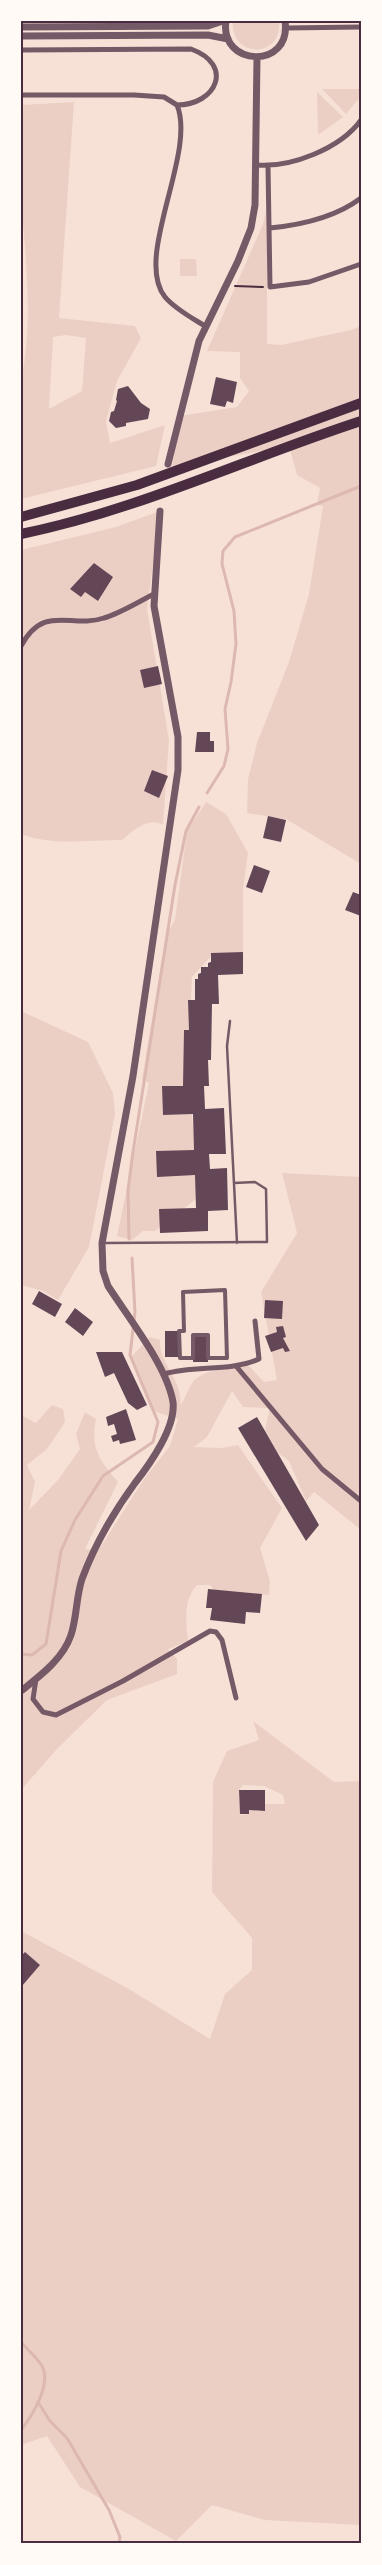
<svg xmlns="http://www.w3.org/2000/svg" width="382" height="2565" viewBox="0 0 382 2565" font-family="'PT Sans',sans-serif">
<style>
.green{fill:#ebcfc5;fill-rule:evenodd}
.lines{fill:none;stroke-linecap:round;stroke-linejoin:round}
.stream{stroke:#dcb8b0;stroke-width:3}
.building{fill:#644757}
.path{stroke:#4a2c40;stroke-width:2}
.service{stroke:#755966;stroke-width:2.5}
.pedestrian{stroke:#755966;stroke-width:4}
.minor{stroke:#755966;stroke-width:5}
.tertiary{stroke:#755966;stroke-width:7}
.motorway{stroke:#4a2c40;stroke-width:10}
.neatline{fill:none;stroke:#4a2c40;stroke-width:2}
</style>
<rect width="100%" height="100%" fill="#f7e1d7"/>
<path class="green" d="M233,21H279C283,59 230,59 233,21Z
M322,89H361V96L346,114Z
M317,92L343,117L318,135Z
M74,102L59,318L135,326L141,338L117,381L106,421L110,443L165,425L156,466L21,499V380C34,324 25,253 21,197C19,166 21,135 21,105ZM66,335L86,338L82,391L49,409L53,337Z
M267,207V344L281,345L351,330L361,326V864L286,819L247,813L248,779L257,743L289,662L309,594L323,506L317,505L320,488L297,475L289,446L172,467L180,416L237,407L249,391L240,378V352L207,351L263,224Z
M180,259H196L197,276H180Z
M160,511L147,609L169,740L163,825C148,816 133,831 122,840C90,840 51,846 21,834V550L116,527Z
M206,802L226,814L248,853L243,889V952L214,953L192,977L187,1074L198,1170L196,1199L155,1231H143L132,1240L117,1236L149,1083L142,1079L166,936L175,920L187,831Z
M21,1011L88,1042L113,1093L115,1114L89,1247L58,1300L43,1291L21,1285Z
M282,1173L361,1177V1530L314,1492L306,1501L289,1461L278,1453L265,1430L270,1408L243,1407L232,1391L207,1437L194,1447L221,1448L238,1445L282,1508L260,1548L270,1581L269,1595L214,1590L210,1585H197C183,1600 186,1622 188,1641L168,1649L177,1659V1674L107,1700L57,1749L21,1790V1415L36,1423L52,1405L63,1409L65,1422L47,1449L27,1465L35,1482L29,1510L58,1480L80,1449L76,1434L85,1412L96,1419C90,1448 99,1460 118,1482L85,1549L98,1551L144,1479L170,1446L178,1419L153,1411L131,1357L150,1337L160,1340C159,1358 171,1368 177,1385C180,1391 180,1398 181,1405C185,1398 188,1390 192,1383C204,1367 230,1371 248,1365L264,1382L277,1380L261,1292L297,1233Z
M253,1721L334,1782L361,1781V2525L265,2520L212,2505L176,2541L80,2487L47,2436L21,2445V1931L129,1989L210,2039L225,1994L252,1970V1938L212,1892L213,1782L227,1751L259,1740ZM243,1785L264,1786L283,1795L285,1804H265L264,1811L249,1810V1814L240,1815L239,1790Z"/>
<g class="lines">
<path class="stream" d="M207,793L224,766L228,749L225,709L231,682L236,644L234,611L222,564L223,551L235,537L361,486
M129,1239L128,1190L133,1152L175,885L186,831L199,807
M21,1654L32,1655L46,1644L61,1551L75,1520L103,1476L153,1442L158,1422L130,1355L135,1312L132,1258
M21,2342C28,2350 37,2358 42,2366C52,2384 32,2416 21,2430
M38,2402L50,2421L67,2438L109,2510L120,2537L119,2544"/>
</g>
<path class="building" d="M216,377L237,382L233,403L227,401L225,407L210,404Z
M128,386L141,403L150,409L148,419L126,423V426L116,428L109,421L111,412L114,411L117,401L116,400L118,389Z
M94,563L113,577L98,601L85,592L81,597L70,589Z
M158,666L162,684L144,688L140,670Z
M197,732H210V741H214V752H195Z
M152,770L168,776L159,798L144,791Z
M268,816L286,820L281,842L263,838Z
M254,865L270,871L262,893L246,887Z
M353,892L361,895V916L345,910Z
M243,952V974L218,975L219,1004H212L211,1060H208L209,1086H204L205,1109L224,1108L226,1154H209L210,1169L227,1168L228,1210L208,1211V1231L160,1233L159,1209L196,1208L195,1175L157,1177L156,1151L194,1150L193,1114L163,1115L162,1086H183L184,1030H189L188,1000H195V979H198V974L201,973V967H208V963L211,962V953Z
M39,1291L62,1304L55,1317L32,1304Z
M265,1300L283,1301L282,1319L264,1318Z
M75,1308L93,1322L83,1336L65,1322Z
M283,1326L286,1337L283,1338L290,1351L285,1352L283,1348L271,1352L265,1336L277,1332L276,1327Z
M165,1331H179V1357H165Z
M193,1335H208V1362H193Z
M96,1352H122L147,1405L137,1410L128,1403L114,1373L105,1377Z
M126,1409L136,1440L120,1444L119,1440L113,1442L111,1436L117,1434L114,1424L108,1426L106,1417Z
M257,1417L319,1525L306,1541L238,1428Z
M208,1589L262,1594L260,1613L246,1612L245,1624L210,1620L212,1608H206Z
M239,1790H265V1811L249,1810V1814H240Z
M25,1952L40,1965L22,1986L21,1956Z"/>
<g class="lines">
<path class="path" d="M235,286L263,287"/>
<path class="service" d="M230,1021L227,1046L237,1243
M104,1243L267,1242L266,1189L255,1182L234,1183"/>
<path class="pedestrian" d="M225,1290L227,1358H208V1335H193V1358H180L179,1331H184L183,1292Z"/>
<path class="minor" d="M286,28L361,27
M21,50L191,49C235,65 216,105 177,105
M21,95H134L164,97L177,105C197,153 133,257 165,297C175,309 192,318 205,326
M256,165C290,168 340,149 361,120
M268,166L270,287L309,282L361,264
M270,228C301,225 336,217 361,198
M21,646C44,603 71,629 104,618C121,613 138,602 154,594
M236,1366L322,1469L361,1501
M164,1374C195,1365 230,1372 259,1359L255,1321
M36,1679L33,1699L43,1712L56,1715L123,1681L210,1631L216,1632L222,1640L236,1698"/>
<path class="tertiary" d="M226,21C219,67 292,70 285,21
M21,27L208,26L223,21
M21,36L208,35L228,39
M168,464L199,341L238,261L251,228L255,205L257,57
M21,1691C40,1676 63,1659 71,1635C77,1617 76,1597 82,1579C95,1544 113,1513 135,1483C150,1464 176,1427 173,1402C167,1366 128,1317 108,1286L103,1271L102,1243L133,1076L178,770V737L154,606L160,511"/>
<path class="motorway" d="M21,517L137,485L361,403
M21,534C139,510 247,458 361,421"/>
</g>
<rect width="382" height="2565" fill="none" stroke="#fffaf5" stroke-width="45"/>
<rect x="22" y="22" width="338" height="2520" class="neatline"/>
</svg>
